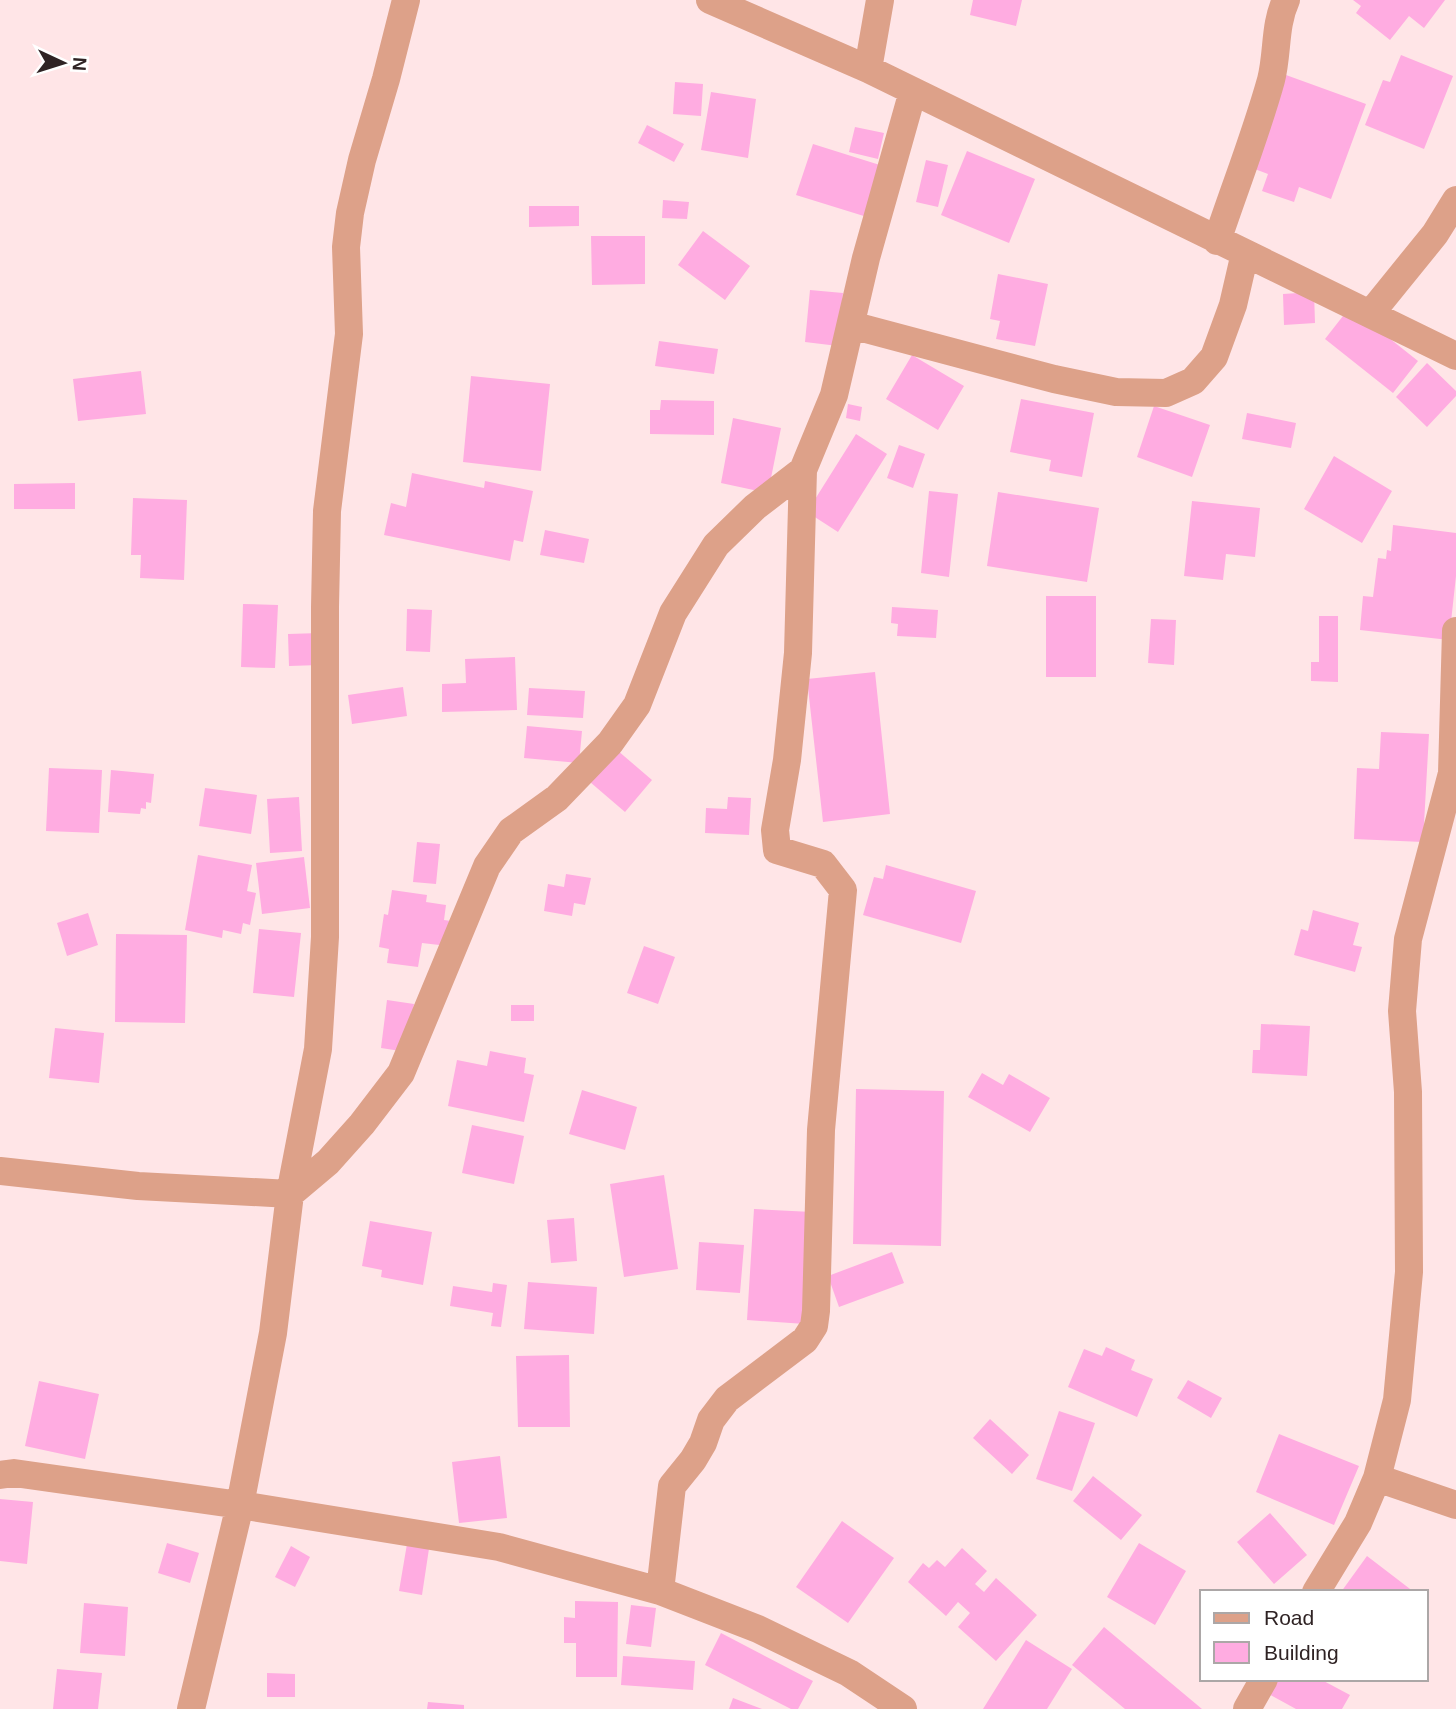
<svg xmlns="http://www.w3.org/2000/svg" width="1456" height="1709" viewBox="0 0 1456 1709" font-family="Helvetica,sans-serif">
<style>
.building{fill:#fface1}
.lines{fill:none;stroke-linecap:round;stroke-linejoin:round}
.minor{stroke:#dda189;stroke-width:28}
</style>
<rect width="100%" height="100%" fill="#ffe5e7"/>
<path class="building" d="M973,0H1022L1016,26L970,15Z
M1353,0H1445L1424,28L1409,16L1390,40L1356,13L1361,6Z
M1401,55L1453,76L1424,149L1365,125L1383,80L1390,82Z
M1286,75L1366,104L1331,199L1299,187L1294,202L1262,191L1268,174L1252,168Z
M675,82L703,84L701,116L673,114Z
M711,92L756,99L748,158L701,150Z
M647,125L684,144L674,162L638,143Z
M855,127L884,133L878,159L849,152Z
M813,144L883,166L867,217L796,195Z
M967,151L1035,179L1009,243L941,215Z
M926,160L948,165L938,207L916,202Z
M663,200L689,202L687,219L662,218Z
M529,206H579V226L529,227Z
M703,231L750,266L725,300L678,265Z
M591,236H645V284L592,285Z
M998,274L1048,284L1035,346L996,339L1000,321L990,319Z
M810,290L843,293L838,346L805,342Z
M1314,292L1315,323L1284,325L1283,294Z
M1350,307L1418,361L1393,393L1325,339Z
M659,341L718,349L714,374L655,366Z
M912,355L964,386L938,430L886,399Z
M1427,363L1456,391V396L1427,427L1396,397Z
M141,371L146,414L78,421L73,379Z
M471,376L550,384L541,471L463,462Z
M1021,399L1094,413L1082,477L1049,471L1051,460L1010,452Z
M661,400L714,401V435L650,434V410H660Z
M848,404L862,407L860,421L846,418Z
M1154,406L1210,425L1192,477L1137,457Z
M1247,413L1296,423L1291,448L1242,439Z
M733,418L781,428L768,493L721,483Z
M856,434L887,454L838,532L807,512Z
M899,445L925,454L913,488L887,478Z
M1334,456L1392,491L1362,543L1304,509Z
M412,473L484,488L485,481L533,491L523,542L514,540L510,561L384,535L391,503L406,507Z
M75,483V509H14V484Z
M929,491L958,494L949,577L921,573Z
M998,492L1099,508L1087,582L987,566Z
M133,498L187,500L184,580L140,578L141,555H131Z
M1192,501L1260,508L1255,557L1226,554L1223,580L1184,576Z
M1393,525L1456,533V576L1449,640L1360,630L1363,596L1373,597L1378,558L1386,559L1387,550L1391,551Z
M545,530L589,539L584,563L540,555Z
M1046,596H1096V677H1046Z
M243,604L278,605L275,668L241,667Z
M892,607L938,610L936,638L897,636L898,624L891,623Z
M407,609L432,610L430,652L406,651Z
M1319,616H1338V682L1311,681V662H1319Z
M1151,619L1176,620L1174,665L1148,663Z
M320,633V665L289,666L288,634Z
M515,657L517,710L442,712V684L466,683L465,659Z
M875,672L890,814L823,822L807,679Z
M403,687L407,716L352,724L348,695Z
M529,688L585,691L583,718L527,715Z
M527,726L582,731L579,763L524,758Z
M1381,732L1429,734L1423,842L1354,839L1357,768L1379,769Z
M617,750L652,780L625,812L590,782Z
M49,768L102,770L99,833L46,831Z
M111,770L154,774L151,803L146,802V809L141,808L140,814L108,812Z
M205,788L257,795L251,834L199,826Z
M299,797L302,851L270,853L267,799Z
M728,797L751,798L749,835L705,833L706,808L727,809Z
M417,842L440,844L436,884L413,882Z
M198,855L252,865L247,891L256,893L250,925L243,923L241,934L223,930L222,938L185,930Z
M304,857L310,908L262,914L256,863Z
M886,865L976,891L961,943L863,915L874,877L883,879Z
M566,874L591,878L585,905L574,903L572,916L544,911L548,884L564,887Z
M392,890L427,895L426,902L446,905L444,920L451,921L448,946L422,943L418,967L387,963L389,949L379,947L384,914L388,915Z
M1313,910L1359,923L1353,945L1362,947L1355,972L1294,955L1301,929L1308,931Z
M88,913L98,945L67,956L57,923Z
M259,929L301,933L294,997L253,993Z
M116,934L187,935L185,1023L115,1022Z
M644,946L675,957L658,1004L627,993Z
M387,1000L414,1004L407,1052L381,1048Z
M511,1005H534V1021H511Z
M1261,1024L1310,1026L1307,1076L1252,1073L1253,1050H1260Z
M55,1028L104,1033L99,1083L49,1078Z
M490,1051L526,1058L524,1073L534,1075L524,1122L448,1106L457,1060L487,1066Z
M982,1073L1003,1085L1009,1074L1050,1098L1030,1132L968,1097Z
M856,1089L944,1091L941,1246L853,1244Z
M582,1090L637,1107L625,1150L569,1134Z
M472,1125L524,1136L514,1184L462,1173Z
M664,1175L678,1269L624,1277L610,1184Z
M754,1209L812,1212L805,1324L747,1320Z
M574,1218L577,1261L551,1263L547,1220Z
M370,1221L432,1232L423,1285L381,1277L382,1270L362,1266Z
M699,1242L744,1245L740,1293L696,1290Z
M892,1252L904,1283L839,1307L828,1276Z
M528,1282L597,1287L594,1334L524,1329Z
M493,1283L507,1285L501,1327L491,1326L493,1313L450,1306L453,1286L492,1292Z
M1106,1347L1135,1360L1131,1370L1153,1379L1137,1417L1068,1387L1084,1349L1102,1356Z
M569,1355L570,1427H518L516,1356Z
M1188,1380L1222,1398L1211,1418L1177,1398Z
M39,1381L99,1394L85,1459L25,1446Z
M1059,1411L1095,1423L1072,1491L1036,1479Z
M990,1419L1029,1455L1012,1474L973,1438Z
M1279,1434L1359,1466L1334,1525L1256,1492Z
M500,1456L507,1518L459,1523L452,1462Z
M1093,1476L1142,1515L1121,1540L1073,1501Z
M0,1499L33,1502L27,1564L0,1561Z
M1270,1513L1307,1555L1274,1584L1237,1542Z
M842,1521L894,1558L848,1623L796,1587Z
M408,1538L430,1542L422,1595L399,1591Z
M167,1543L199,1553L190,1583L158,1573Z
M1139,1543L1186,1571L1155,1625L1107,1597Z
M291,1546L310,1557L295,1587L275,1577Z
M962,1548L987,1571L975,1584L984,1592L996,1578L1037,1615L996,1661L958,1627L970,1613L958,1602L946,1616L908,1582L923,1563L929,1568L937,1560L945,1567Z
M1367,1556L1414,1592H1341Z
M575,1601L618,1602L617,1677H576V1643H564V1617L575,1618Z
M84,1603L128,1607L125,1656L80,1653Z
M631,1605L656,1608L651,1647L626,1644Z
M1104,1627L1202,1709H1125L1072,1665Z
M721,1633L813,1681L798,1709H791L705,1665Z
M1026,1640L1072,1669L1047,1709H983Z
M623,1656L695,1661L693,1690L621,1685Z
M57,1669L102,1673L98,1709H53Z
M267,1673L295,1674V1697H267Z
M1271,1679H1320L1350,1695L1342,1709H1296L1265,1692Z
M733,1698L762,1709H729Z
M428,1702L464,1705V1709H427Z"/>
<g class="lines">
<path class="minor" d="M710,0L868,69L1456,356
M868,69L880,0
M1217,241C1235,187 1256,134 1271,80C1278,53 1274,26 1286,0
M1371,313L1435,234L1456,200
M851,325L1054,379L1116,392L1166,393L1193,381L1214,357L1233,305L1245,253
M0,1171L138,1186L290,1194L328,1162L362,1124L401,1073L487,866L511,831L557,798L610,743L637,705L673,613L716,545L755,507L803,470L834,395L866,258L913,91
M0,1475L14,1473L240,1505L499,1547L660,1591L758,1629L849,1673L903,1709
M1377,1478L1456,1505
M660,1591L672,1486L693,1460L703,1443L711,1420L727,1399L805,1340L814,1326L816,1311L821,1130L843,890L823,864L777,850L775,830L787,760L798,653L803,470
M1316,1592L1358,1523L1377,1478L1397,1400L1409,1272L1408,1092L1402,1011L1408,939L1452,773L1456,631
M191,1709L240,1505L273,1333L290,1194L318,1049L325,937V607L327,511L349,334L346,247L350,213L362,160L386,79L406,0
M1247,1709L1264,1679"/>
</g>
<rect x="1200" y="1590" width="228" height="91" fill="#ffffff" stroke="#aca7a7" stroke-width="2"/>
<rect x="1214" y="1613" width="35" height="10" fill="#dda189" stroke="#aca7a7" stroke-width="2"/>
<text x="1264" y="1625" font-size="21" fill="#2f2324">Road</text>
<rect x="1214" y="1642" width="35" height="21" fill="#fface1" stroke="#aca7a7" stroke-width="2"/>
<text x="1264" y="1660" font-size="21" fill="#2f2324">Building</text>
<g transform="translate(63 63) rotate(94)" stroke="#ffffff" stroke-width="5" paint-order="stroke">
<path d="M0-5L12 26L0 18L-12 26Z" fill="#2f2324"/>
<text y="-10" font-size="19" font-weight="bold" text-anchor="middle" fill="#2f2324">N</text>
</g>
</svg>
